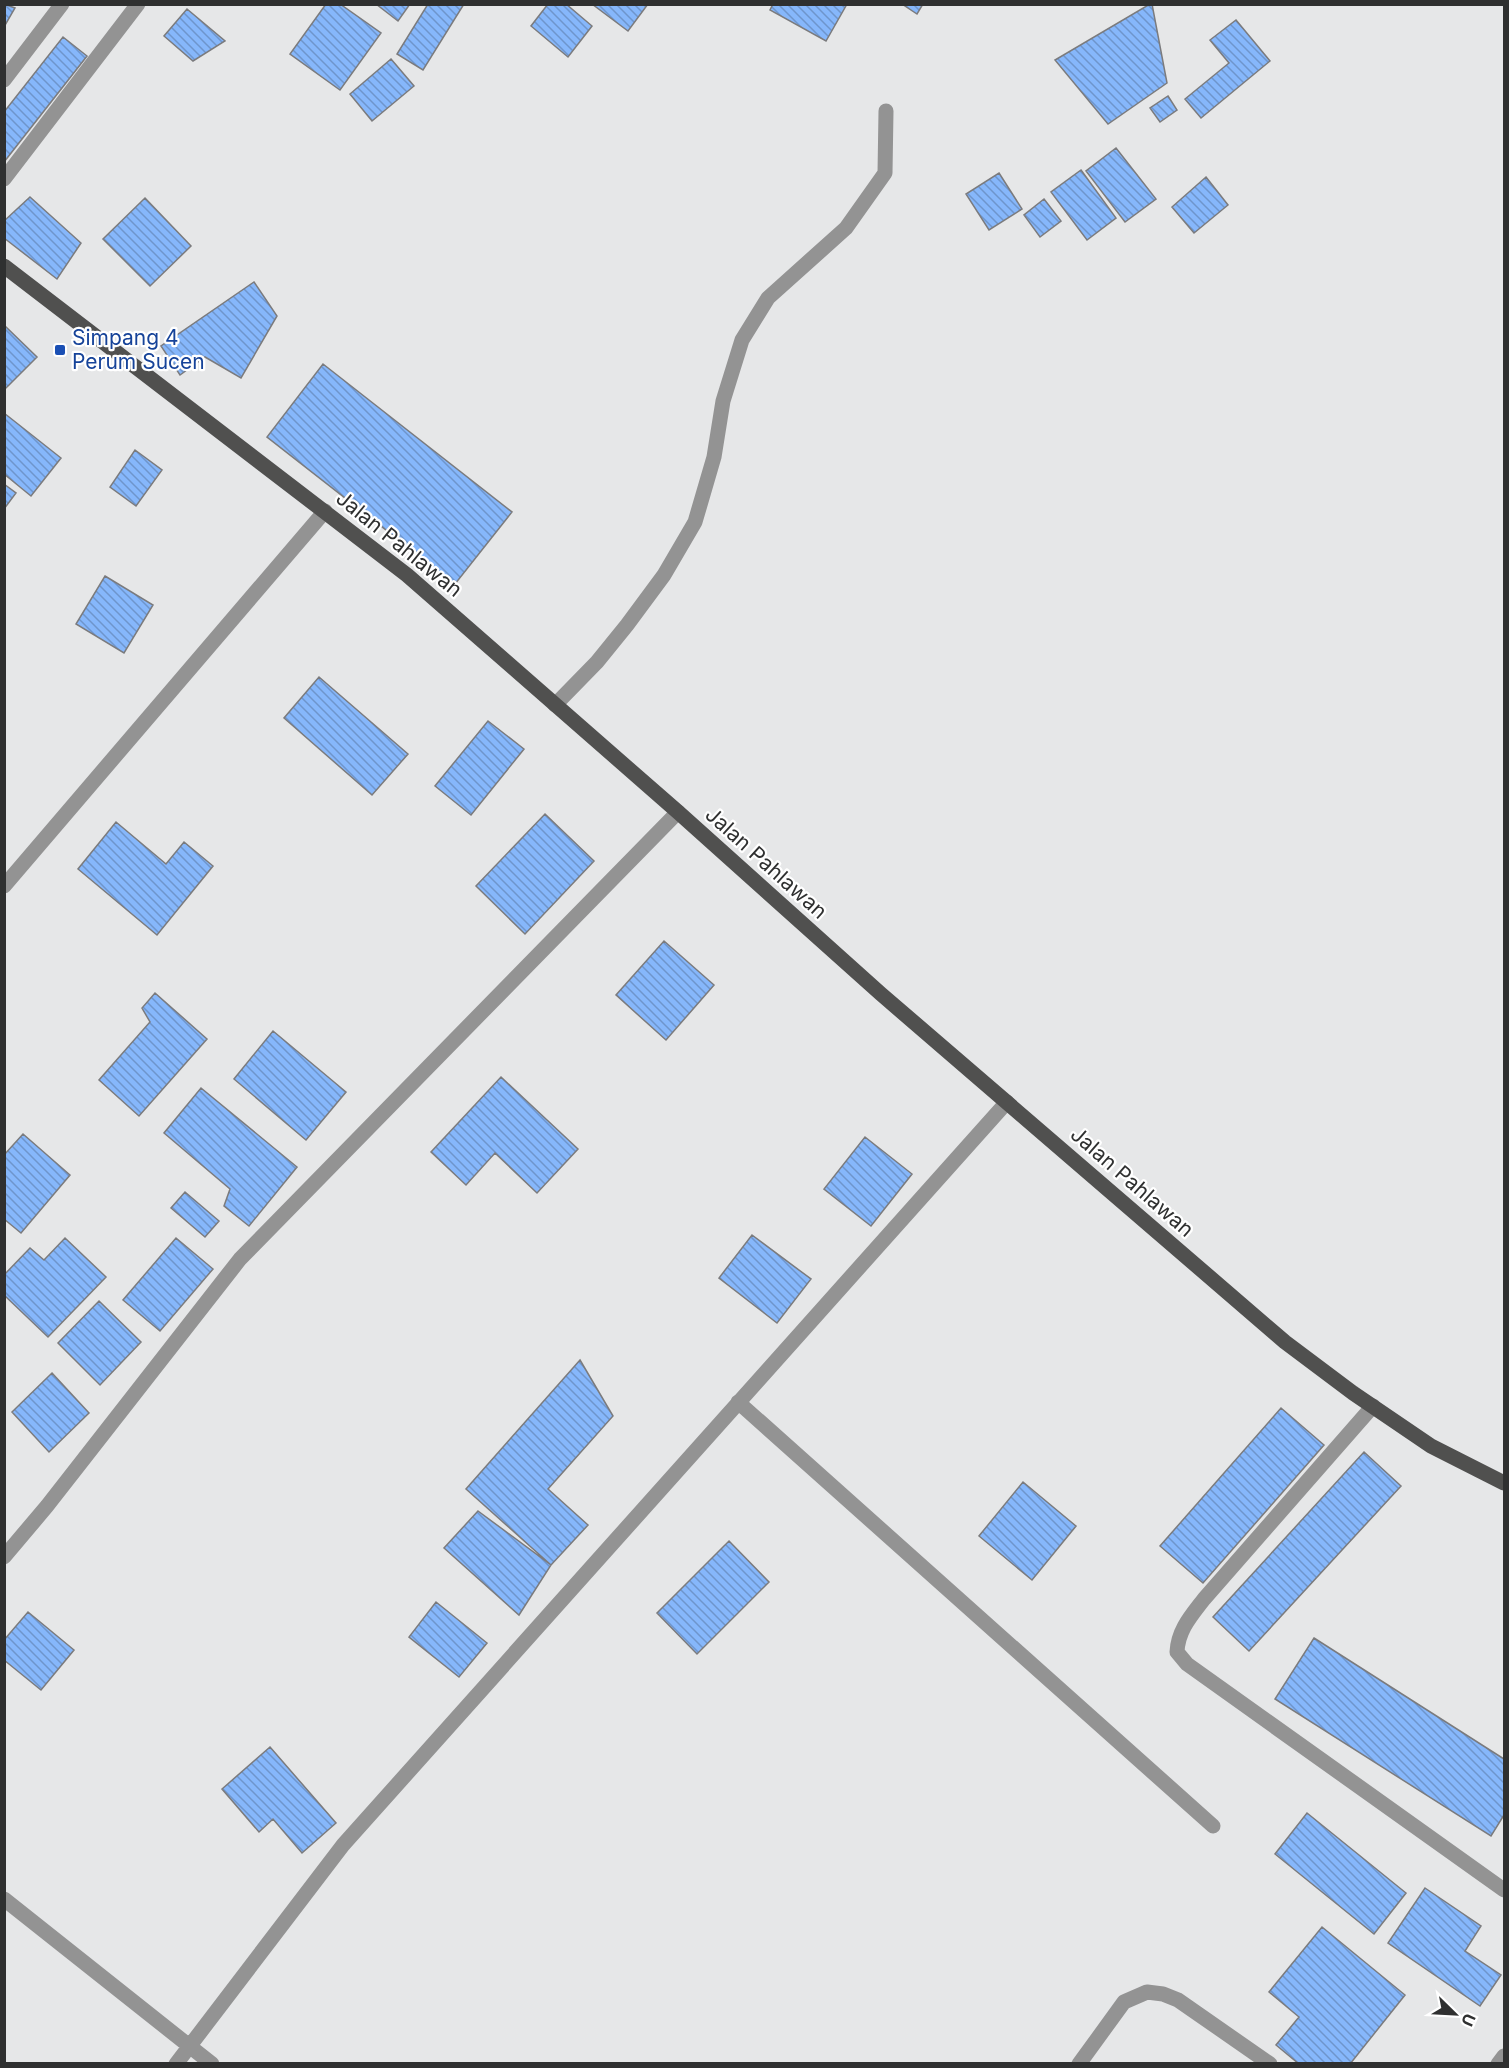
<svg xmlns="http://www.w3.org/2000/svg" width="1509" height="2068" viewBox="0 0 1509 2068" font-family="Inter,sans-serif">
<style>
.building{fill:url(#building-back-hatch);stroke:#7b7b7d;stroke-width:1.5}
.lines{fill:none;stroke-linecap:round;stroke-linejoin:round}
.minor{stroke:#939393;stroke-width:15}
.major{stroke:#50504f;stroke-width:15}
.transit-dot{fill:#1a4fb4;stroke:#fff;stroke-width:2}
.labels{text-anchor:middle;stroke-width:4.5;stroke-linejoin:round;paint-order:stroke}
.transit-label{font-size:21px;fill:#164399;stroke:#fff;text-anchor:start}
.street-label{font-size:21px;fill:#2f3030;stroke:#fff}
</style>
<defs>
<pattern id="building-back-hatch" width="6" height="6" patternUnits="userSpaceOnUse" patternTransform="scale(1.5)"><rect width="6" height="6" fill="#86b7fb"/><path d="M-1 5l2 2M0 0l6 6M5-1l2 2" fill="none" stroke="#6e95cc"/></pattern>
</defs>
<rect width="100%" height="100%" fill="#e6e7e8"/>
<path class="building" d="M4,4L15,8L4,27Z
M326,4H340L381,33L340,90L290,54Z
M376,4H410L398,21Z
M428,4H464L423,70L397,54Z
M548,4H566L592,26L568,57L531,26Z
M592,4H648L628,31Z
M773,4H847L826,41L770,10Z
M902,4H923L917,14Z
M1150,4H1152L1167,83L1108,124L1055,60Z
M187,9L225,41L193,61L164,36Z
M1236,20L1270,61L1201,118L1185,99L1229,63L1210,40Z
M63,37L87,56L4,162V112Z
M391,59L414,86L372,121L350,94Z
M1168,96L1177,110L1160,122L1150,108Z
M1116,148L1156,199L1125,222L1086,171Z
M1081,170L1116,218L1087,240L1051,192Z
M999,173L1022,209L989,230L966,194Z
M1206,177L1228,205L1194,233L1172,207Z
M30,197L81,243L57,279L4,238V221Z
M145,198L191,246L150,286L103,239Z
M1044,199L1061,221L1040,237L1024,215Z
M254,282L277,316L241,378L205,357L180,375L161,346Z
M4,325L37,357L4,390Z
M323,364L512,512L455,584L267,437Z
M4,413L61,458L31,496L4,474Z
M135,450L162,470L136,506L110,487Z
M4,484L16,493L4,509Z
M105,576L153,605L124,653L76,624Z
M319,677L408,754L372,795L284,718Z
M488,721L524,749L471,815L435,786Z
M545,814L594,861L525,934L476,886Z
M116,822L166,864L184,842L213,866L157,935L78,869Z
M664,941L714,985L666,1040L616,995Z
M155,993L207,1039L139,1116L99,1080L150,1022L142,1008Z
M273,1031L346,1092L306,1140L234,1079Z
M501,1077L578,1149L537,1193L495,1153L466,1185L431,1152Z
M201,1088L297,1167L249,1226L224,1206L230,1189L164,1133Z
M23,1134L70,1175L21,1233L4,1219V1155Z
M865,1137L912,1174L871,1226L824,1189Z
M185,1192L219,1221L205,1237L171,1208Z
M752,1235L811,1279L777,1323L719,1278Z
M65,1238L106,1277L48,1337L4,1295V1275L30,1248L44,1260Z
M176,1238L213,1269L160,1331L123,1300Z
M99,1301L141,1342L100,1385L58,1343Z
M580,1360L613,1416L548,1489L588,1525L551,1565L466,1489Z
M52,1373L89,1413L49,1452L12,1412Z
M1281,1408L1324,1445L1203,1583L1160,1546Z
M1364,1452L1401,1486L1249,1651L1213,1617Z
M1023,1482L1076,1526L1032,1580L979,1536Z
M478,1511L551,1565L519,1615L444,1548Z
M729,1541L769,1582L697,1654L657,1613Z
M436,1602L487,1643L459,1677L409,1637Z
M28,1612L74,1650L41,1690L4,1660V1640Z
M1314,1638L1504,1759V1815L1491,1836L1275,1699Z
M270,1747L336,1823L302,1853L273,1819L259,1832L222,1789Z
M1307,1813L1406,1893L1374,1934L1275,1854Z
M1425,1888L1481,1926L1465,1951L1501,1975L1480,2006L1388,1943Z
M1322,1927L1405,1995L1350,2064H1299L1276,2045L1299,2017L1269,1992Z"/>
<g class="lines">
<path class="minor" d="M4,80L62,4
M4,179L138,4
M555,705L597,662L627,625L664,575L695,522L714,457L723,401L742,340L768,298L846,228L885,173L886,111
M4,886L325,511
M738,1402L1213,1826
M1373,1406L1204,1599C1191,1616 1178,1630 1177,1652L1187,1664L1504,1890
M4,1557L47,1506L240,1259L678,812
M4,1899L212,2064
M176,2064L343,1845L1007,1102
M1079,2064L1124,2002L1147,1992L1163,1994L1178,2000L1270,2064
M1498,2064L1504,2056"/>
<path class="major" d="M4,266L407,575L678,812L881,994L1285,1342L1353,1393L1431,1446L1504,1483"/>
</g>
<rect class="transit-dot" x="54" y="344" width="12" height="12" rx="3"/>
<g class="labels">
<g class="transit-label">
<text x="72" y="345">Simpang 4<tspan x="72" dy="24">Perum Sucen</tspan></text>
</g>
<g class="street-label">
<text transform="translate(399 544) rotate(39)" y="7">Jalan Pahlawan</text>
<text transform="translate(766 863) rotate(42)" y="7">Jalan Pahlawan</text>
<text transform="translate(1132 1182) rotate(41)" y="7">Jalan Pahlawan</text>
</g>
</g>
<rect width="1509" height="2068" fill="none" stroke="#2f3030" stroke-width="12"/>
<g transform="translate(1455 2014) rotate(114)" stroke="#ffffff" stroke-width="4.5" paint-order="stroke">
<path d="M0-4.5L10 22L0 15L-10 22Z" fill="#2f3030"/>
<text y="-9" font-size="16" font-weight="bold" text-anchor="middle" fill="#2f3030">U</text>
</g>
</svg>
